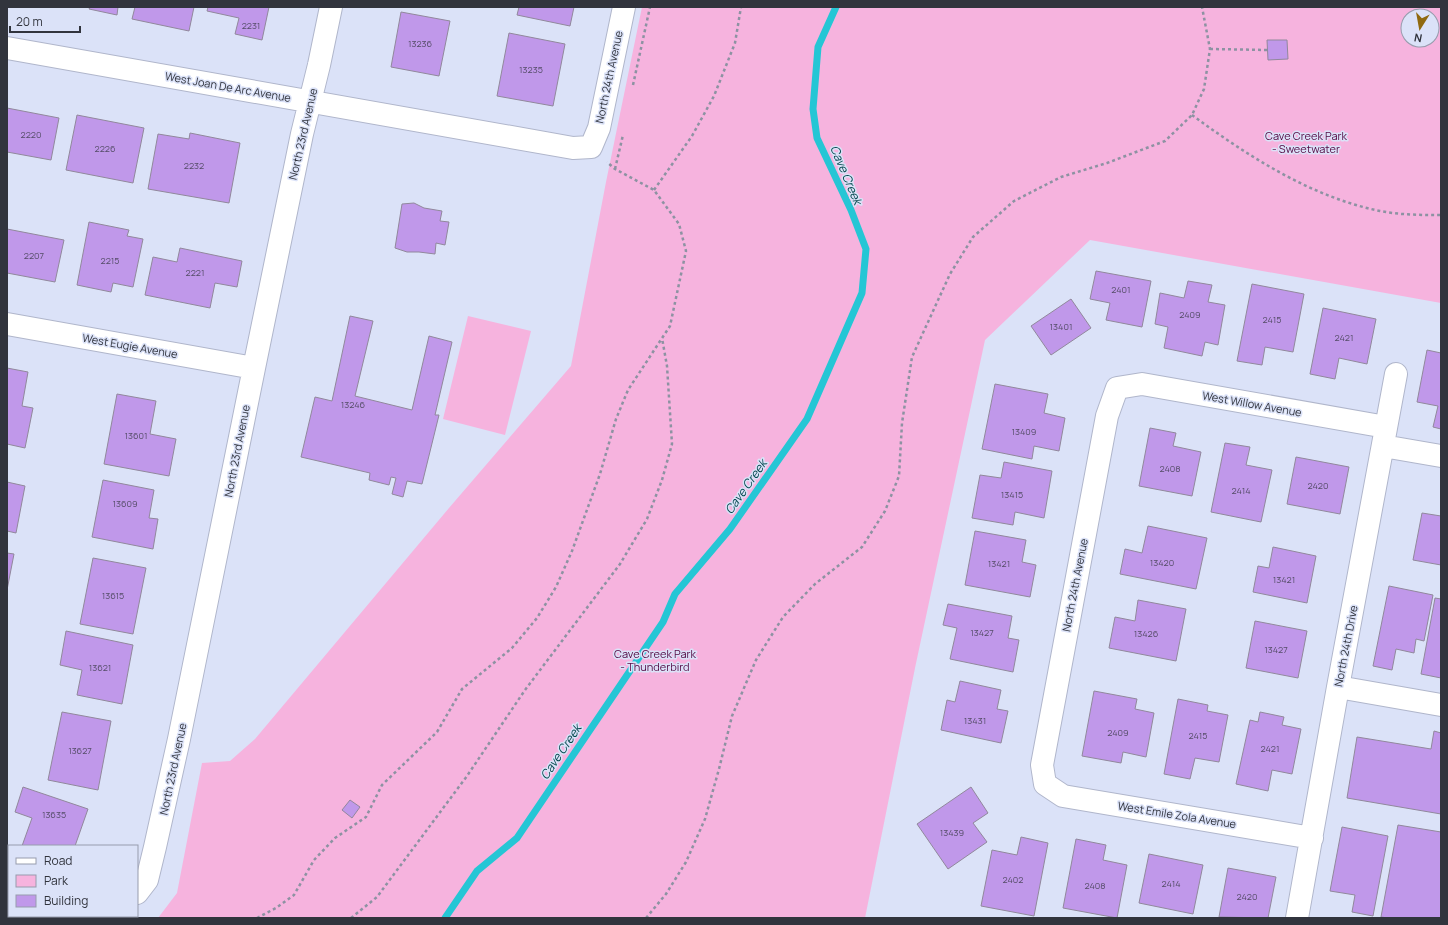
<svg xmlns="http://www.w3.org/2000/svg" width="1448" height="925" viewBox="0 0 1448 925" font-family="Manrope,sans-serif">
<style>
.green{fill:#f6b3de;fill-rule:evenodd}
.lines{fill:none;stroke-linecap:round;stroke-linejoin:round}
.stream{stroke:#25c6d5;stroke-width:7}
.building{fill:#c098ea;stroke:#91889c}
.minor-casing{stroke:#b0b6cb;stroke-width:24}
.path{stroke:#8d92a2;stroke-width:2.5;stroke-dasharray:3 3;stroke-linecap:butt}
.minor{stroke:#fff;stroke-width:22}
.labels{text-anchor:middle;stroke-width:3;stroke-linejoin:round;paint-order:stroke}
.number-label{font-size:9px;fill:#554d68}
.street-label{font-size:11px;fill:#31343d;stroke:#dbe2f8}
.park-label{font-size:11px;fill:#540943;stroke:#dbe2f8}
.water-label{font-size:12px;font-style:italic;fill:#04484e;stroke:#dbe2f8}
</style>
<rect width="100%" height="100%" fill="#dbe2f8"/>
<path class="green" d="M642,7H1441V303L1090,240L985,340L915,668L865,918H158L177,893L202,763L230,761L255,739L449,508L571,366L606,182ZM1408,16H1432V40H1408Z
M468,316L531,331L505,435L443,419Z"/>
<g class="lines">
<path class="stream" d="M445,918L477,871L517,838L663,622L675,594L730,529L807,419L862,293L866,249L851,210L817,138L813,109L818,47L836,7"/>
</g>
<path class="building" d="M90,7H118L117,15L89,9Z
M135,7H194L189,31L132,19Z
M208,7H269L262,40L235,34L239,18L207,11Z
M519,7H574L570,26L517,15Z
M401,12L450,21L439,76L391,67Z
M509,33L565,44L553,106L497,96Z
M1267,40H1287L1288,59L1268,60Z
M7,108L59,118L51,160L7,152Z
M77,115L144,128L133,183L66,170Z
M190,133L240,143L229,203L148,189L158,134L189,139Z
M414,203L424,208L442,211L440,221L449,222L445,245L436,243L435,254L419,252H407L395,248L402,204Z
M89,222L129,230L127,236L143,239L133,287L113,283L111,292L77,285Z
M7,229L64,240L55,282L7,273Z
M180,248L242,261L237,287L215,283L210,308L145,295L153,257L177,262Z
M1096,271L1151,281L1142,327L1106,320L1110,303L1090,299Z
M1188,281L1212,285L1208,302L1225,305L1218,345L1205,342L1202,356L1164,348L1168,327L1155,324L1160,293L1184,298Z
M1252,284L1304,294L1293,352L1265,347L1262,365L1237,361Z
M1071,299L1091,328L1051,355L1031,326Z
M1323,308L1376,319L1367,364L1339,358L1335,379L1310,374Z
M350,316L373,321L355,396L412,410L429,336L452,342L435,415H439L422,484L407,481L403,497L392,494L396,478L391,477L389,485L369,480L370,473L301,457L315,397L332,401Z
M1427,350L1441,353V429L1433,427L1438,406L1417,402Z
M7,368L28,372L22,406L33,408L25,448L7,444Z
M995,384L1048,394L1044,413L1065,418L1059,451L1034,446L1032,459L982,449Z
M117,394L156,401L150,434L176,439L169,476L104,464Z
M1150,428L1176,433L1173,446L1201,452L1192,496L1139,486Z
M1225,443L1250,447L1246,465L1272,470L1261,522L1211,512Z
M1296,457L1349,467L1340,514L1287,504Z
M1004,462L1052,471L1044,518L1015,512L1013,525L972,518L980,475L1001,478Z
M103,480L154,490L149,518L158,519L153,549L92,537Z
M7,482L25,486L16,533L7,531Z
M1422,513L1441,516V565L1413,560Z
M1148,526L1207,538L1196,589L1120,574L1125,549L1142,553Z
M975,531L1026,540L1022,562L1036,565L1030,597L965,585Z
M1273,547L1316,556L1307,603L1253,592L1258,566L1269,568Z
M7,553L14,554L7,590Z
M93,558L146,568L133,634L80,624Z
M1389,586L1433,595L1424,641L1416,639L1414,653L1396,649L1392,670L1373,666Z
M1435,598L1441,599V678L1421,674Z
M1138,600L1186,609L1176,661L1109,648L1115,617L1135,621Z
M948,604L1012,616L1008,638L1019,640L1013,672L950,659L957,628L943,625Z
M1255,621L1307,631L1298,678L1246,668Z
M66,631L133,645L122,704L77,695L82,670L60,665Z
M960,681L1001,690L997,709L1008,711L1001,743L941,730L947,700L955,702Z
M1094,691L1137,699L1135,709L1154,713L1146,757L1123,752L1121,763L1082,756Z
M1178,699L1208,705L1207,711L1228,715L1219,762L1195,758L1190,779L1164,774Z
M62,712L111,721L98,790L48,780Z
M1260,712L1284,717L1282,725L1301,729L1292,774L1272,770L1268,791L1236,784L1250,720L1258,722Z
M1434,731L1441,733V814L1347,798L1357,737L1431,749Z
M23,787L88,809L75,846H22L32,818L15,812Z
M971,787L988,813L973,823L987,842L948,869L917,824Z
M350,800L360,807L352,818L342,810Z
M1398,825L1441,832V918H1388L1381,917Z
M1342,827L1388,836L1373,916L1352,912L1355,895L1330,891Z
M1021,837L1048,843L1034,916L981,906L992,850L1017,855Z
M1076,839L1106,845L1103,860L1127,865L1117,918L1063,908Z
M1149,854L1203,865L1193,914L1139,903Z
M1228,868L1276,877L1268,918L1219,917Z
M7,871L9,872V916H43L41,918H7Z"/>
<g class="lines">
<g class="minor-casing">
<path id="minor" d="M7,48L573,148L591,147L599,128L624,7
M7,324L254,368
M1383,446L1441,456
M1338,687L1441,705
M1312,838L1063,796L1045,784L1042,765L1107,416L1117,388L1142,384L1386,427
M137,893L147,880L155,847L179,739L254,368L302,134L319,65L331,7
M118,918L119,916
M1297,918L1338,687L1396,374"/>
</g>
<path class="path" d="M1210,49L1268,50
M633,85L650,7
M1192,115C1248,156 1311,197 1380,211C1400,215 1421,215 1441,215
M615,169L623,135
M654,190L692,136L714,96L735,43L741,7
M257,918L276,908L294,895L314,860L335,838L366,817L382,785L437,732L462,689L512,648L537,618L556,587L572,551L600,474L616,419L628,390L670,326L686,251L679,224L654,190L615,169L607,162
M351,918L377,897L467,776L525,690L620,564L647,519L662,480L672,444L667,366L662,338
M646,918L666,894L686,862L705,819L719,769L732,716L756,660L783,617L815,584L862,547L885,511L899,476L902,423L912,357L950,274L973,237L1014,201L1061,177L1107,163L1165,141L1192,115L1204,89L1210,49L1202,7"/>
<use href="#minor" class="minor"/>
</g>
<g class="labels">
<g class="number-label">
<text x="251" y="29">2231</text>
<text x="420" y="47">13236</text>
<text x="531" y="73">13235</text>
<text x="31" y="138">2220</text>
<text x="105" y="152">2226</text>
<text x="194" y="169">2232</text>
<text x="34" y="259">2207</text>
<text x="110" y="264">2215</text>
<text x="195" y="276">2221</text>
<text x="1121" y="293">2401</text>
<text x="1190" y="318">2409</text>
<text x="1272" y="323">2415</text>
<text x="1061" y="330">13401</text>
<text x="1344" y="341">2421</text>
<text x="353" y="408">13246</text>
<text x="1024" y="435">13409</text>
<text x="136" y="439">13601</text>
<text x="1170" y="472">2408</text>
<text x="1318" y="489">2420</text>
<text x="1241" y="494">2414</text>
<text x="1012" y="498">13415</text>
<text x="125" y="507">13609</text>
<text x="1162" y="566">13420</text>
<text x="999" y="567">13421</text>
<text x="1284" y="583">13421</text>
<text x="113" y="599">13615</text>
<text x="982" y="636">13427</text>
<text x="1146" y="637">13426</text>
<text x="1276" y="653">13427</text>
<text x="100" y="671">13621</text>
<text x="975" y="724">13431</text>
<text x="1118" y="736">2409</text>
<text x="1198" y="739">2415</text>
<text x="1270" y="752">2421</text>
<text x="80" y="754">13627</text>
<text x="54" y="818">13635</text>
<text x="952" y="836">13439</text>
<text x="1013" y="883">2402</text>
<text x="1171" y="887">2414</text>
<text x="1095" y="889">2408</text>
<text x="1247" y="900">2420</text>
</g>
<g class="street-label">
<text transform="translate(609 77) rotate(-78)" y="4">North 24th Avenue</text>
<text transform="translate(228 87) rotate(10)" y="4">West Joan De Arc Avenue</text>
<text transform="translate(303 134) rotate(-77)" y="4">North 23rd Avenue</text>
<text transform="translate(130 346) rotate(10)" y="4">West Eugie Avenue</text>
<text transform="translate(1252 404) rotate(10)" y="4">West Willow Avenue</text>
<text transform="translate(237 451) rotate(-79)" y="4">North 23rd Avenue</text>
<text transform="translate(1075 585) rotate(-79)" y="4">North 24th Avenue</text>
<text transform="translate(1346 646) rotate(-79)" y="4">North 24th Drive</text>
<text transform="translate(173 769) rotate(-78)" y="4">North 23rd Avenue</text>
<text transform="translate(1177 815) rotate(9)" y="4">West Emile Zola Avenue</text>
</g>
<g class="park-label">
<text x="1306" y="140">Cave Creek Park<tspan x="1306" dy="13">- Sweetwater</tspan></text>
<text x="655" y="658">Cave Creek Park<tspan x="655" dy="13">- Thunderbird</tspan></text>
</g>
<g class="water-label">
<text transform="translate(846 175) rotate(67)" y="4">Cave Creek</text>
<text transform="translate(746 487) rotate(-55)" y="4">Cave Creek</text>
<text transform="translate(561 752) rotate(-56)" y="4">Cave Creek</text>
</g>
</g>
<rect width="1448" height="925" fill="none" stroke="#31343d" stroke-width="16"/>
<rect x="8" y="845" width="130" height="72" fill="#dbe2f8" stroke="#979cad"/>
<rect x="16" y="858" width="20" height="6" fill="#ffffff" stroke="#979cad"/>
<text x="44" y="865" font-size="12" fill="#31343d">Road</text>
<rect x="16" y="875" width="20" height="12" fill="#f6b3de" stroke="#979cad"/>
<text x="44" y="885" font-size="12" fill="#31343d">Park</text>
<rect x="16" y="895" width="20" height="12" fill="#c098ea" stroke="#979cad"/>
<text x="44" y="905" font-size="12" fill="#31343d">Building</text>
<g transform="translate(1420 28) rotate(191)"><circle r="19" fill="#dbe2f8" stroke="#979cad"/>
<path d="M0-3L7 15L0 10L-7 15Z" fill="#90690f"/>
<text y="-6" font-size="11" font-weight="bold" text-anchor="middle" fill="#31343d">N</text>
</g>
<path d="M10 26v6h70v-6" fill="none" stroke="#31343d" stroke-width="2"/>
<text x="16" y="26" font-size="12" fill="#31343d" stroke="#dbe2f8" stroke-width="3" paint-order="stroke">20 m</text>
</svg>
